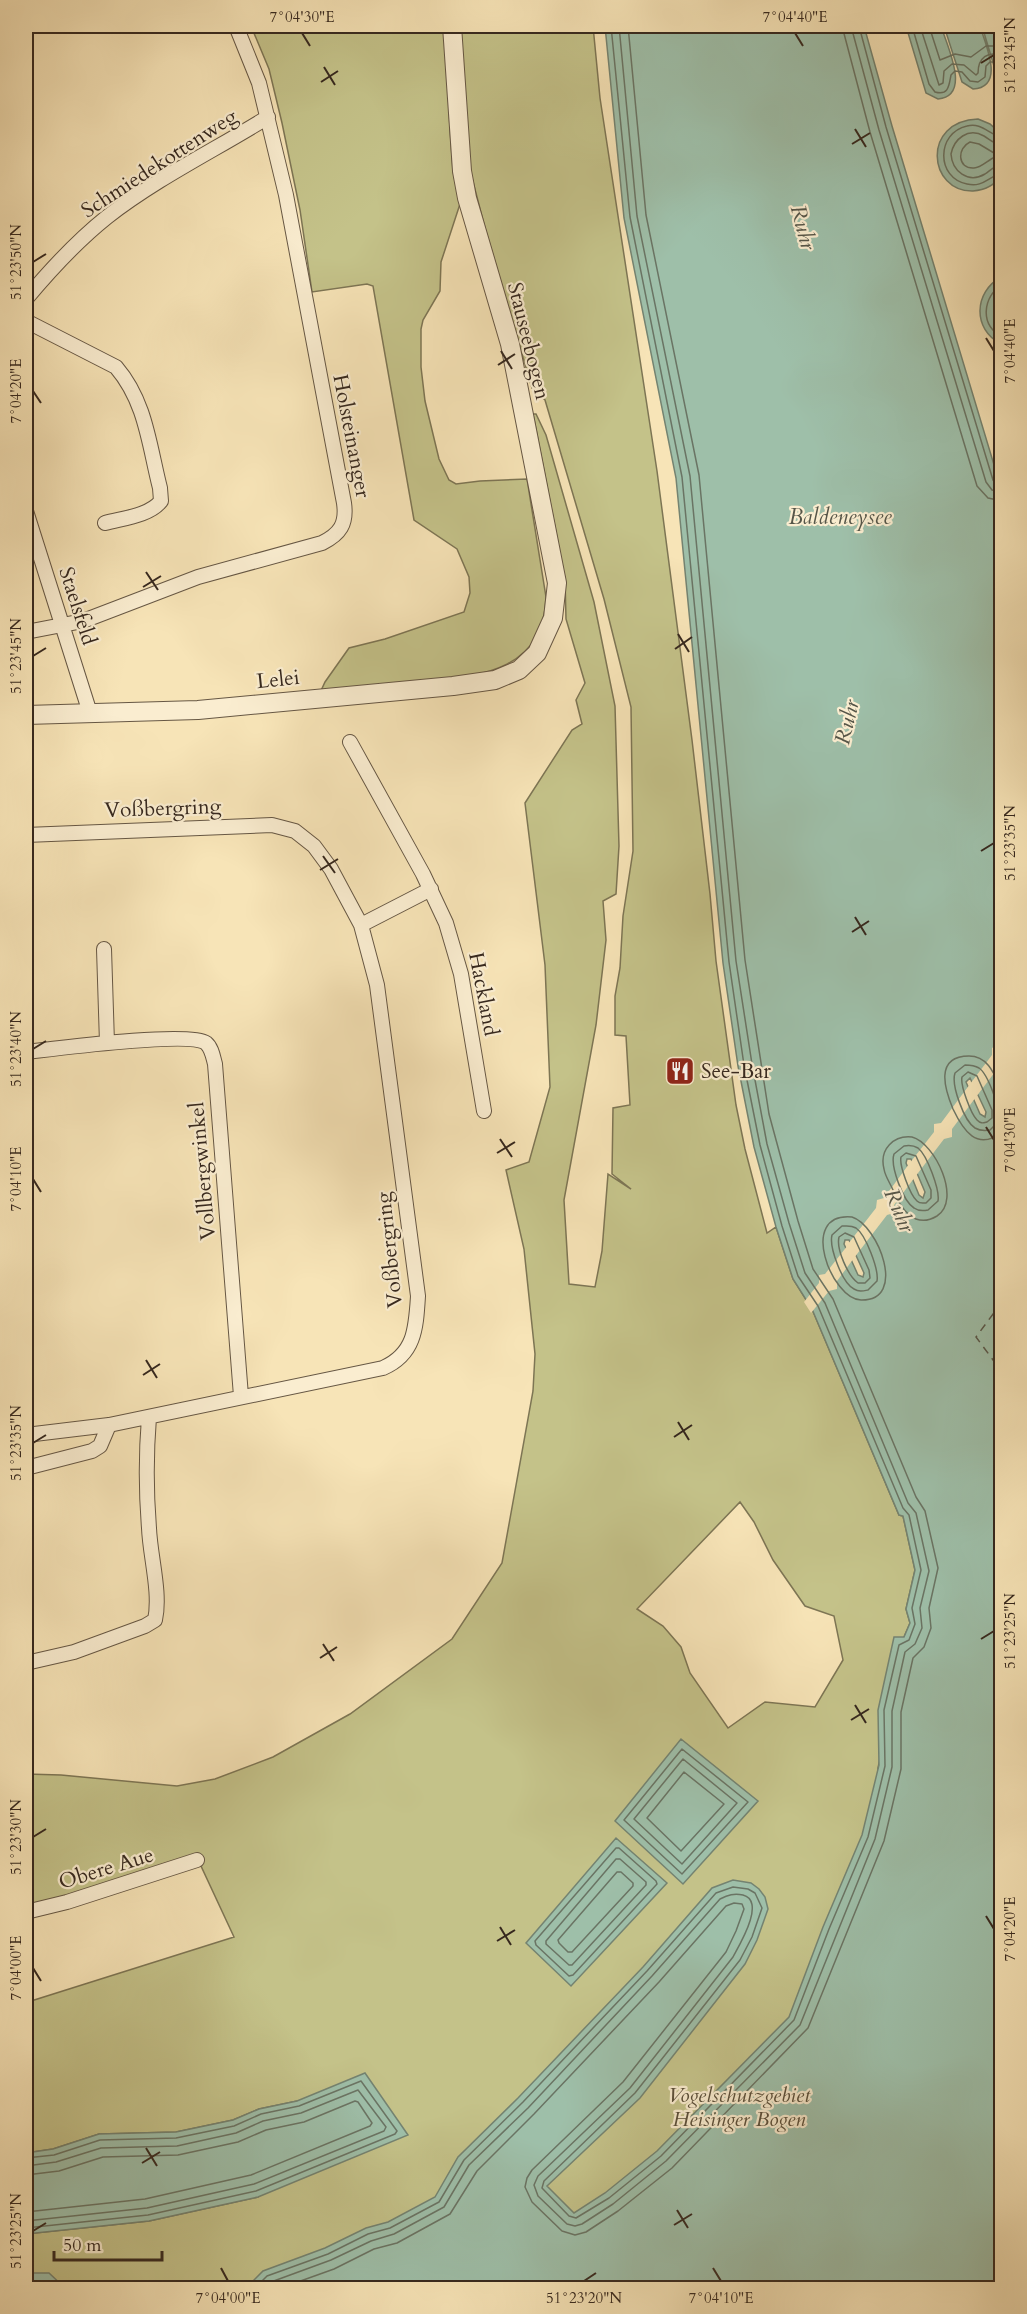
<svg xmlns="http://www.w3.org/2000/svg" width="1027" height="2314" viewBox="0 0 1027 2314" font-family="Cardo,serif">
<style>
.green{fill:#c4c289;stroke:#7d7554;stroke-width:1.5;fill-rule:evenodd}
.water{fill:#9ebfa9;stroke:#748371;stroke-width:1.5;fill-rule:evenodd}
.pier{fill:#f7e4b7}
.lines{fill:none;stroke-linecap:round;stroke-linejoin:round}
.shore{stroke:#6a7464;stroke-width:1.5}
.ferry{stroke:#555548;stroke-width:1.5;stroke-dasharray:8 6;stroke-linecap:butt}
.minor-casing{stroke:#665744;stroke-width:16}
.tertiary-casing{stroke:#665744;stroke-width:20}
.minor{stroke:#faedd0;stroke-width:14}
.tertiary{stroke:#faedd0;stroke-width:18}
.ticks{fill:none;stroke:#36281e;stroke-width:2}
.labels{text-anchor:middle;stroke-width:4.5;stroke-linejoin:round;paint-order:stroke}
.street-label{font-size:21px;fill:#36281e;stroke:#faedd0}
.poi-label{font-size:21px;fill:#36281e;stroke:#faedd0;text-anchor:start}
.park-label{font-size:21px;font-style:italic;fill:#5a4e39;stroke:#faedd0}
.water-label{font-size:22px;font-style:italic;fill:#555548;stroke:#faedd0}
.neatline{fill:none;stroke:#36281e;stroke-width:2}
.ticks-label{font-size:15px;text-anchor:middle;fill:#36281e}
</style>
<rect width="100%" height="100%" fill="#f7e4b7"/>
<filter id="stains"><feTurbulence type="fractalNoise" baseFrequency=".00333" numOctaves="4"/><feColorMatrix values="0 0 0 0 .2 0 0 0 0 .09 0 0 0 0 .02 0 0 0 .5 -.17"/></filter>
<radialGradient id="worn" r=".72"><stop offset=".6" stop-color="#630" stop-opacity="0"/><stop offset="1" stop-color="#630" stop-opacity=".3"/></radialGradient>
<path class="green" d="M251,26H445L450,129L453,171L460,204L441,262L440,291L423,320L421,329V367L425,401L439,459L449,480L456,484L480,481L527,479L546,597C544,674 475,676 416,683C383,687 351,691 319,695L325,682L349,648L385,639L464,612L470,593L469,577L457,549L414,520L373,286L367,284L312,292L300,210L282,123L269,69Z
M459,26H593L600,98L657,471L692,740L710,894L716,961L736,1105L745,1149L767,1233L776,1227L793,1279L812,1309L899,1515L903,1516L915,1570L906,1609L910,1623L904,1637L878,1768L863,2288H26V2234L149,2221L258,2197L297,2101L259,2109L233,2120L176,2132L99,2134L53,2149L26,2153V1983L31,2001L234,1937L200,1864L26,1911V1774L61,1775L177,1786L215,1779L273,1757L350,1714L452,1639L502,1563L533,1391L535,1354L524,1249L506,1170L529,1162L550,1087L545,965L525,803L572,730L582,724L576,700L585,683L566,619L565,579L533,414H536L546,435L594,602L615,706L619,846L616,894L603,901L606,940L596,1025L564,1200L569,1284L595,1287L602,1251L608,1174L631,1189L612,1174L613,1108L630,1105L626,1036L615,1035V996L620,968L623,916L633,851L631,707L604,599L545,400L532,388L485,228L470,170ZM740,1502L754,1522L773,1560L805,1606L834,1616L843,1660L815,1707L765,1702L728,1728L690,1673L681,1647L663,1626L637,1609Z"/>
<path class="water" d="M605,26H864L892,126L1001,488V2288H246L263,2271L325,2248L366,2228L388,2222L435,2197L458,2157L518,2098L643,1967L712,1888L733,1880L751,1883L759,1889L765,1897L768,1909L757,1940L745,1964L640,2098L547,2186L574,2213L605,2193L657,2151L789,2017L823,1927L862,1835L879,1765L878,1710L894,1637H904L910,1623L906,1609L915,1570L903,1516L899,1515L812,1309L793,1279L776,1227L754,1147L738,1066L723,963L676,478L624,218ZM970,1078L986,1112L985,1117L980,1114L966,1082ZM907,1159H911L925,1192L923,1198L919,1195L906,1163ZM845,1240H849L864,1273L863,1277L858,1275L844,1244Z
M906,26H941C947,46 972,96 938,99L926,93Z
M944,26H980C985,44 1006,87 973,89L962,82Z
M982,26H1001V76L994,66Z
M978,119L990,124L1001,134V176C994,186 985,190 973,191C928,192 921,121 978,119Z
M1001,277H1002L1001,344C972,329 974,292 1001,277Z
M681,1739L758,1801L683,1884L615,1821Z
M616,1838L667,1883L571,1986L526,1943Z
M365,2073L408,2135L258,2197L149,2221L26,2234V2153L53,2149L99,2134L176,2132L233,2120L259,2109L297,2101Z
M26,2273H49L65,2288H26Z"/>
<path class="pier" d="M1001,1042V1064L976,1097L970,1084L992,1055V1048Z
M970,1084L976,1097L952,1129V1137L944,1139L915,1177L909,1164L934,1132V1124L941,1123Z
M909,1164L915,1177L894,1205V1213L887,1215L854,1258L848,1244L876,1208L877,1200L884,1198Z
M848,1245L854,1258L837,1281V1289L829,1291L811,1313L804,1302L819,1283V1275L825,1274Z"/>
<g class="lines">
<path class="shore" d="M842,26L870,132L977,486L988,498L1002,501
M851,26L879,130L986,482L992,490L1002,492
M859,26L886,127L993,480L996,484L1002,485
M912,26L929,84L935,92C949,96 949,85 951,75L955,71L962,72L970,81L978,82L985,77L986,66L990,62H997L1002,68
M920,26L939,85L943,83L944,71L952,64L964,65L976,75L978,73C978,58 988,50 1002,56
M929,26L940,60L955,54L971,57L986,46H1002
M1002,137C989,135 982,122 967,126C936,133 936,178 967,184C984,188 989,175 1002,174
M970,142L979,144L994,153L995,157C988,160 981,168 974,168C957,169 957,148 970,142Z
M1002,144C993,144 991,140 984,136C968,127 954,139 951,154C952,171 968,184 985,174C991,170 993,166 1002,166
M1002,284C983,298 979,324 1002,337
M965,1065C970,1065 974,1065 979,1068C988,1074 1001,1110 999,1121L990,1130C984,1131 980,1131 975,1128C964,1121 951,1085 955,1073Z
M968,1072L977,1076L992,1110V1118L987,1122C983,1123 981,1124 977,1120C971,1114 960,1085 962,1077Z
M1002,1091C995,1076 989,1056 969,1056C934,1056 945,1090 953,1109C963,1130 977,1152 1002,1132
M912,1137C935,1143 962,1200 937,1216C914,1230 900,1207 893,1190C890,1183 885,1176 884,1169C879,1149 894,1135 912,1137Z
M904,1146C909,1145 913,1145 918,1148C927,1155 940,1190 938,1201L928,1210C923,1211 918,1211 914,1208C903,1201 890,1166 894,1154Z
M906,1153L916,1156L931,1190V1198L926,1203C922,1203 920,1204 917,1201C910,1195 899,1165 901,1157Z
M852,1217C878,1225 908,1301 861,1300C832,1300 797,1212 852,1217Z
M842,1226C847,1226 851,1225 856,1228C866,1235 879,1270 877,1281L868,1290C863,1291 859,1292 854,1289C842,1283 829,1247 832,1235Z
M845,1233L854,1237L869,1270L870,1278L865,1283H858C848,1276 836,1249 839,1237Z
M682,1749L748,1802L682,1874L624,1820Z
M683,1759L737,1803L682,1864L634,1819Z
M684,1772L724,1804L681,1851L647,1818Z
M616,1848H619L656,1881L657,1884L573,1975L569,1976L536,1945L535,1941Z
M616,1859H620L646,1882V1885L572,1965H569L546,1944V1941Z
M617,1872H621L633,1883V1886L572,1952H568L559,1943L558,1940Z
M26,2158L54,2155L100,2140L176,2138L234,2126L261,2114L299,2106L361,2081L397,2131L395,2134L256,2191L148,2215L26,2228
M26,2166L56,2162L101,2148L177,2146L236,2133L263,2121L301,2113L358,2090L386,2127L384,2131L254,2184L147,2208L26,2221
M26,2175L59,2171L103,2157L178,2155L238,2142L266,2130L304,2122L355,2101L358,2102L372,2123L370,2126L251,2175L145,2199L26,2212
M255,2288L267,2276L328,2254L368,2234L390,2228L439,2202L464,2160L523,2102L647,1971L716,1893L733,1887L748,1889L755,1893L762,1908L752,1937L740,1960L635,2093L544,2181L542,2188L569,2216L576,2218L609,2198L661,2156L794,2020L829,1929L868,1837L885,1766L884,1710L899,1645L909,1640L915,1624L912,1608L921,1570L909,1515L903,1508L818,1306L798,1276L782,1226L760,1145L744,1065L729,962L682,477L630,217L611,26
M265,2288L271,2282L331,2260L371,2241L394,2234L444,2207L469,2165L528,2108L652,1976L720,1899C728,1895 734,1893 743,1895C766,1901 740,1944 733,1957L630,2088L538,2176L534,2185L538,2196L567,2224L575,2226L582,2224L613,2204L666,2161L800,2025L875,1839L892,1767V1711L905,1652L915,1644L922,1628L920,1608L929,1571L916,1513L908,1503L825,1303L805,1273L789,1223L767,1144L752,1064L736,961L690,476L637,216L619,26
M281,2288L334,2269L374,2249L397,2243L450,2214L477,2171L534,2114L659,1982L726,1906L734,1903L742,1904L744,1909L736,1931L726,1952L623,2082L532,2170L527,2178L525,2187L532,2202L562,2231L575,2235L586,2232L618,2211L672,2168L808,2028L884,1841L901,1769V1712L913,1658L924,1647L931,1628L929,1608L938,1568L925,1511L916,1497L833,1299L813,1269L798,1221L769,1114L745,960L699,475L646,215L628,26"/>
<path class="ferry" d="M1002,1302L976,1337L1002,1372"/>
<g class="minor-casing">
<path id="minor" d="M26,299C51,269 77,241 107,217C157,178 215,150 268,117
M26,321L116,367C146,402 149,445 160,488L161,501C149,516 123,518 105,523
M26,511L90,713
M26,632L83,621L198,577L322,543C340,534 347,524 344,503L286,195L259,83L236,26
M350,742L423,874L446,923L461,974L484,1111
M26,835L272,825L295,831L314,846L331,869L361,925L377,985L418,1296C416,1328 415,1354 383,1368L109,1425L26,1435
M361,925L431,889
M104,949L107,1043
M26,1052C53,1049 189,1031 206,1043C212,1048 213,1057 215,1064L241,1396
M26,1468L92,1451L100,1446L109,1425
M26,1663L74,1652L145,1626L155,1620C161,1593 150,1556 149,1528C146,1491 146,1454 149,1417
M26,1912L67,1902L197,1860"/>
</g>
<g class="tertiary-casing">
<path id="tertiary" d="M26,715L198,710L453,686L495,680L519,670L537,653L553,618L557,583L510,344L467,198L462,171L452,26"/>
</g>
<use href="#minor" class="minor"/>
<use href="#tertiary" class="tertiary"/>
</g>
<path class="ticks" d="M302,33L310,46M795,33L803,46M981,63L994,55M324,67L335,85M321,82L338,71M855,129L866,147M852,144L870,133M33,262L46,254M986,338L994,351M501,351L512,369M498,365L515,354M33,391L41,403M146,572L158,590M143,587L161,576M678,634L689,652M675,649L692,637M33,656L46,648M981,851L994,843M323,856L335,873M320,870L338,859M855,917L866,935M852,932L869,921M33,1049L46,1041M986,1127L994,1140M500,1139L512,1157M497,1153L515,1142M33,1179L41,1192M146,1360L157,1378M143,1375L160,1364M678,1422L689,1440M674,1437L692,1425M33,1443L46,1435M981,1639L994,1631M323,1644L334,1661M320,1658L337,1647M855,1705L866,1723M851,1720L869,1709M33,1837L46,1829M986,1916L994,1929M500,1927L511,1945M497,1941L515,1930M33,1968L41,1981M146,2148L157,2166M142,2163L160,2152M677,2210L688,2228M674,2225L692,2214M33,2231L46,2223M221,2268L228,2281M713,2268L721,2281M584,2281L596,2273"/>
<defs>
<g id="restaurant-square" transform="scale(1.5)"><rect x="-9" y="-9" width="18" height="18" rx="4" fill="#8f2418" stroke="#faedd0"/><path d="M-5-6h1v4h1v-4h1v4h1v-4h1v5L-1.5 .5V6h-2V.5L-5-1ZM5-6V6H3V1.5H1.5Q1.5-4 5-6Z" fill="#fff"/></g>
</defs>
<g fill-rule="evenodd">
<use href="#restaurant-square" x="680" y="1071"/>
</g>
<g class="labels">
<g class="street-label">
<text transform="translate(159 163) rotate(-33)" y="7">Schmiedekottenweg</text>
<text transform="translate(529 341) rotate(76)" y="7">Stauseebogen</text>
<text transform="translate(352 436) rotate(79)" y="7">Holsteinanger</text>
<text transform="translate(78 606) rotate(72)" y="7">Staelsfeld</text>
<text transform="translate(278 679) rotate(-6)" y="7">Lelei</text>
<text transform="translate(163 808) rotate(-2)" y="7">Voßbergring</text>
<text transform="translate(484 994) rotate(79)" y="7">Hackland</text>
<text transform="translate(202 1171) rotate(-95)" y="7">Vollbergwinkel</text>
<text transform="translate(389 1250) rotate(-96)" y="7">Voßbergring</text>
<text transform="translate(106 1868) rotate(-17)" y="7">Obere Aue</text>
</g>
<g class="poi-label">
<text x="701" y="1078">See-Bar</text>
</g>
<g class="park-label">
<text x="739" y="2102">Vogelschutzgebiet<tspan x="739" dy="24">Heisinger Bogen</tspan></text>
</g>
<g class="water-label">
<text transform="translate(804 227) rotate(75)" y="8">Ruhr</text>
<text x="840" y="524">Baldeneysee</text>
<text transform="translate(846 722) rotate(-77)" y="8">Ruhr</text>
<text transform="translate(900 1210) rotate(67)" y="8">Ruhr</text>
</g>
</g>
<rect width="1027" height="2314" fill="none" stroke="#f7e4b7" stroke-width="66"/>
<path d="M54 2251v9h108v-9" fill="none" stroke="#36281e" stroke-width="3"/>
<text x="63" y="2251" font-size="18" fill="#36281e" stroke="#faedd0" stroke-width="4.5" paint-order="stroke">50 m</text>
<rect x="33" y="33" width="961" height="2248" class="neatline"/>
<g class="ticks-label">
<text x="302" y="22">7°04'30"E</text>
<text x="795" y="22">7°04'40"E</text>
<text transform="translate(1010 55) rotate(-90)" y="5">51°23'45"N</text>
<text transform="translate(16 262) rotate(-90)" y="5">51°23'50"N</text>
<text transform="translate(1010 351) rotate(-90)" y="5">7°04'40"E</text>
<text transform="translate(16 391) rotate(-90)" y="5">7°04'20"E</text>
<text transform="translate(16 656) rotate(-90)" y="5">51°23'45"N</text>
<text transform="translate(1010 843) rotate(-90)" y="5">51°23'35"N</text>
<text transform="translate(16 1049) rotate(-90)" y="5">51°23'40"N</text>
<text transform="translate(1010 1140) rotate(-90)" y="5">7°04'30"E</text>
<text transform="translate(16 1179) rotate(-90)" y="5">7°04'10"E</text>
<text transform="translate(16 1443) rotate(-90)" y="5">51°23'35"N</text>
<text transform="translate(1010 1631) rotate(-90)" y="5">51°23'25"N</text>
<text transform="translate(16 1837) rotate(-90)" y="5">51°23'30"N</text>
<text transform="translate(1010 1929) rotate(-90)" y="5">7°04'20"E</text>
<text transform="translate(16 1968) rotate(-90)" y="5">7°04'00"E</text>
<text transform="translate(16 2231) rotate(-90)" y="5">51°23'25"N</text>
<text x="228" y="2303">7°04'00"E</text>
<text x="584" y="2303">51°23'20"N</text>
<text x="721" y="2303">7°04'10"E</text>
</g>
<rect width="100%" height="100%" filter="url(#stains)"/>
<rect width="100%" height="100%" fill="url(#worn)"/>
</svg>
